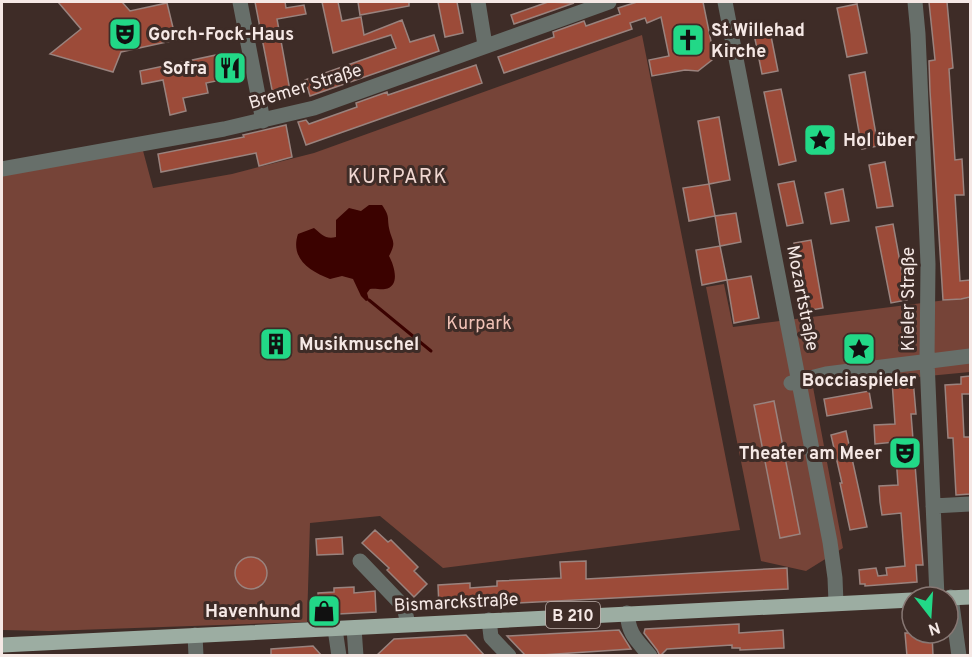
<svg xmlns="http://www.w3.org/2000/svg" width="972" height="657" viewBox="0 0 972 657" font-family="Overpass,sans-serif">
<style>
.green{fill:#764438}
.water{fill:#3b0200}
.lines{fill:none;stroke-linecap:round;stroke-linejoin:round}
.stream{stroke:#3b0200;stroke-width:3}
.building{fill:#9c4b39;stroke:#9a837e;stroke-width:1.5}
.minor{stroke:#676f6a;stroke-width:15}
.major{stroke:#9cada2;stroke-width:15}
.labels{text-anchor:middle;stroke-width:6;stroke-linejoin:round;paint-order:stroke}
.shield{fill:#3e2c27;stroke:#beb0ac;stroke-width:1.5}
.shield-label{font-size:16px;font-weight:bold;fill:#f5e8e5}
.poi-label{font-size:18px;font-weight:bold;fill:#f5e8e5;stroke:#3e2c27;text-anchor:start}
.street-label{font-size:18px;fill:#f5e8e5;stroke:#3e2c27}
.park-label{font-size:18px;fill:#f1c2b6;stroke:#3e2c27}
.neighbourhood-label{font-size:20px;letter-spacing:1.5px;fill:#f0d7d1;stroke:#3e2c27}
</style>
<rect width="100%" height="100%" fill="#3e2c27"/>
<path class="green" d="M642,35L740,530L443,568L380,516L310,523L307,622L49,631L2,630V174L142,147L153,188L232,174L314,153Z
M724,284L733,327L970,297V372L813,387L843,548L806,571L761,561L706,287Z"/>
<path class="water" d="M369,205H382C390,217 387,216 389,228C392,242 397,241 389,256C394,265 401,286 385,289C380,290 376,288 370,289L367,293L369,300L366,301L361,296L353,279L342,276L330,279C309,271 290,258 298,234L314,228C321,234 326,240 336,237V220L349,208L361,211Z"/>
<g class="lines">
<path class="stream" d="M369,300L431,351"/>
</g>
<path class="building" d="M58,2H122L130,11L167,3L176,40L121,52L113,72L50,54L81,29Z
M255,2H285L286,8L304,5L306,14L277,19L291,96L274,100Z
M322,2H338L342,21L361,17L364,35L402,20L410,42L434,35L439,51L310,96L305,80L396,48L391,35L333,53Z
M358,2H409V6L360,15Z
M438,2H457L463,33L445,37Z
M548,2L574,3L514,24L511,15Z
M637,2H703L714,56L712,60L698,71L685,70L652,76L649,60L669,56L661,17L647,23L645,18L630,23L632,29L504,73L498,57L554,37L553,32L584,21L586,26L620,14L618,8Z
M929,2H947L953,68L949,69L955,160L962,159L964,195H955L960,281L970,280V297L961,299L943,300L930,91L929,61L935,60Z
M857,4L867,53L847,57L837,8Z
M770,31L778,71L762,74L754,34Z
M216,55L221,80L206,83L208,93L183,98L186,111L170,115L163,80L142,84L140,71Z
M476,65L482,83L306,145L298,122L306,120L309,124L357,107L356,103L387,92L388,95Z
M865,72L878,146L862,149L849,75Z
M781,89L796,161L779,165L764,92Z
M719,117L730,180L709,184L698,121Z
M286,125L292,157L259,166L256,153L161,172L158,154L244,137L243,135Z
M885,162L893,206L877,208L869,165Z
M794,181L803,223L787,226L778,184Z
M709,184L715,216L689,221L683,188Z
M843,189L849,221L831,224L825,193Z
M736,213L741,242L720,246L715,216Z
M893,224L907,300L891,303L876,227Z
M811,240L823,308L806,311L794,243Z
M720,246L727,280L702,285L696,250Z
M751,276L759,318L734,323L727,280Z
M265 344a11 11 0 1 1 22 0a11 11 0 1 1-22 0Z
M970,376V394H962L964,437H970V494L956,495L953,438H948L945,385L961,384V377Z
M913,379L916,414H911L923,565H916L917,582L865,586V584H860L859,570L876,568L878,576L887,575L886,568L905,566L901,513L882,515L880,502L879,486L898,485L895,442L875,444L874,425L895,424L892,381Z
M869,391L872,408L827,416L824,399Z
M774,401L800,534L780,538L754,405Z
M846,431L867,527L850,530L840,483H842L831,435Z
M375,530L388,542L391,540L418,567L414,571L427,584L414,597L387,570L389,568L362,543Z
M342,537L343,554L317,555L316,539Z
M235 573a16 16 0 1 1 32 0a16 16 0 1 1-32 0Z
M586,561V579L787,568L788,589L439,607L438,585L470,583V588L497,586V581L561,578L560,562Z
M354,587V593L375,591L376,612L319,615L318,593L334,592V588Z
M739,624V633L783,630L784,648L740,650V648H732V645L667,649L660,656L657,650L644,633L645,629Z
M619,630L631,649L526,656L507,636Z
M905,633H932L933,656H907Z
M466,635L485,656H376L394,639Z
M313,646L322,656H271V649Z"/>
<g class="lines">
<path class="minor" d="M240,2L263,121
M478,2L485,45
M725,2L830,542L835,578L836,603
M915,2L918,34L928,264L927,360L937,597
M2,169L224,129L314,108L609,2
M791,383L826,374L970,356
M933,506L970,504
M360,561L404,607L408,624
M951,597L959,656
M627,613C629,635 636,639 650,656
M489,620L491,637L509,656
M354,628L356,656
M335,629L339,656
M195,635L196,656"/>
<path class="major" d="M948,598L970,597
M2,645L912,600"/>
</g>
<defs>
<g id="theatre-square" transform="scale(1.725)"><rect x="-9" y="-9" width="18" height="18" rx="4" fill="#22d887" stroke="#3e2c27"/><path d="M-5-5.5Q0-4 5-5.5V0Q5 5 0 6Q-5 5-5 0ZM-3.3-2.5H-1v1.5H-3.3ZM1-2.5H3.3v1.5H1ZM-2.8 1Q0 5.5 2.8 1Z" fill="#111"/></g>
<g id="church-square" transform="scale(1.725)"><rect x="-9" y="-9" width="18" height="18" rx="4" fill="#22d887" stroke="#3e2c27"/><path d="M-1.2-6h2.4v3.5h3.3v2.4h-3.3V6h-2.4V-.1h-3.3v-2.4h3.3Z" fill="#111"/></g>
<g id="restaurant-square" transform="scale(1.725)"><rect x="-9" y="-9" width="18" height="18" rx="4" fill="#22d887" stroke="#3e2c27"/><path d="M-5-6h1v4h1v-4h1v4h1v-4h1v5L-1.5 .5V6h-2V.5L-5-1ZM5-6V6H3V1.5H1.5Q1.5-4 5-6Z" fill="#111"/></g>
<g id="sight-square" transform="scale(1.725)"><rect x="-9" y="-9" width="18" height="18" rx="4" fill="#22d887" stroke="#3e2c27"/><path d="M0-6L1.8-2.2L6-1.7L2.9 1.2L3.7 5.4L0 3.3L-3.7 5.4L-2.9 1.2L-6-1.7L-1.8-2.2Z" fill="#111"/></g>
<g id="building-square" transform="scale(1.725)"><rect x="-9" y="-9" width="18" height="18" rx="4" fill="#22d887" stroke="#3e2c27"/><path d="M-4-6H4V6H1V3H-1V6H-4ZM-2.5-4.3h1.7v1.8h-1.7ZM.8-4.3h1.7v1.8H.8ZM-2.5-1h1.7V.8h-1.7ZM.8-1h1.7V.8H.8Z" fill="#111"/></g>
<g id="shop-square" transform="scale(1.725)"><rect x="-9" y="-9" width="18" height="18" rx="4" fill="#22d887" stroke="#3e2c27"/><path d="M-5-2.5h2.3a2.7 3.5 0 0 1 5.4 0H5L5.5 6h-11ZM-1.5-2.5h3a1.5 2.3 0 0 0-3 0Z" fill="#111"/></g>
</defs>
<g fill-rule="evenodd">
<use href="#theatre-square" x="125" y="34"/>
<use href="#church-square" x="688" y="40"/>
<use href="#restaurant-square" x="230" y="68"/>
<use href="#sight-square" x="820" y="140"/>
<use href="#building-square" x="276" y="344"/>
<use href="#sight-square" x="859" y="349"/>
<use href="#theatre-square" x="905" y="453"/>
<use href="#shop-square" x="324" y="611"/>
</g>
<g class="labels">
<rect class="shield" x="546" y="602" width="54" height="26" rx="4.5"/>
<g class="shield-label">
<text x="573" y="621">B 210</text>
</g>
<g class="poi-label">
<text x="711" y="36">St.Willehad<tspan x="711" dy="21">Kirche</tspan></text>
<text x="148" y="40">Gorch-Fock-Haus</text>
<text x="207" y="74" text-anchor="end">Sofra</text>
<text x="843" y="146">Hol über</text>
<text x="299" y="350">Musikmuschel</text>
<text x="859" y="386" text-anchor="middle">Bocciaspieler</text>
<text x="882" y="459" text-anchor="end">Theater am Meer</text>
<text x="301" y="617" text-anchor="end">Havenhund</text>
</g>
<g class="street-label">
<text transform="translate(305 86) rotate(-17)" y="6">Bremer Straße</text>
<text transform="translate(803 298) rotate(79)" y="6">Mozartstraße</text>
<text transform="translate(908 299) rotate(-90)" y="6">Kieler Straße</text>
<text transform="translate(456 602) rotate(-3)" y="6">Bismarckstraße</text>
</g>
<g class="park-label">
<text x="479" y="329">Kurpark</text>
</g>
<g class="neighbourhood-label">
<text x="398" y="183">KURPARK</text>
</g>
</g>
<rect width="972" height="657" fill="none" stroke="#f5e8e5" stroke-width="6"/>
<g transform="translate(930 615) rotate(163)"><circle r="28" fill="#3e2c27" stroke="#877773" stroke-width="1.5"/>
<path d="M0-4.5L10 22L0 15L-10 22Z" fill="#22d887"/>
<text y="-9" font-size="16" font-weight="bold" text-anchor="middle" fill="#f5e8e5">N</text>
</g>
</svg>
